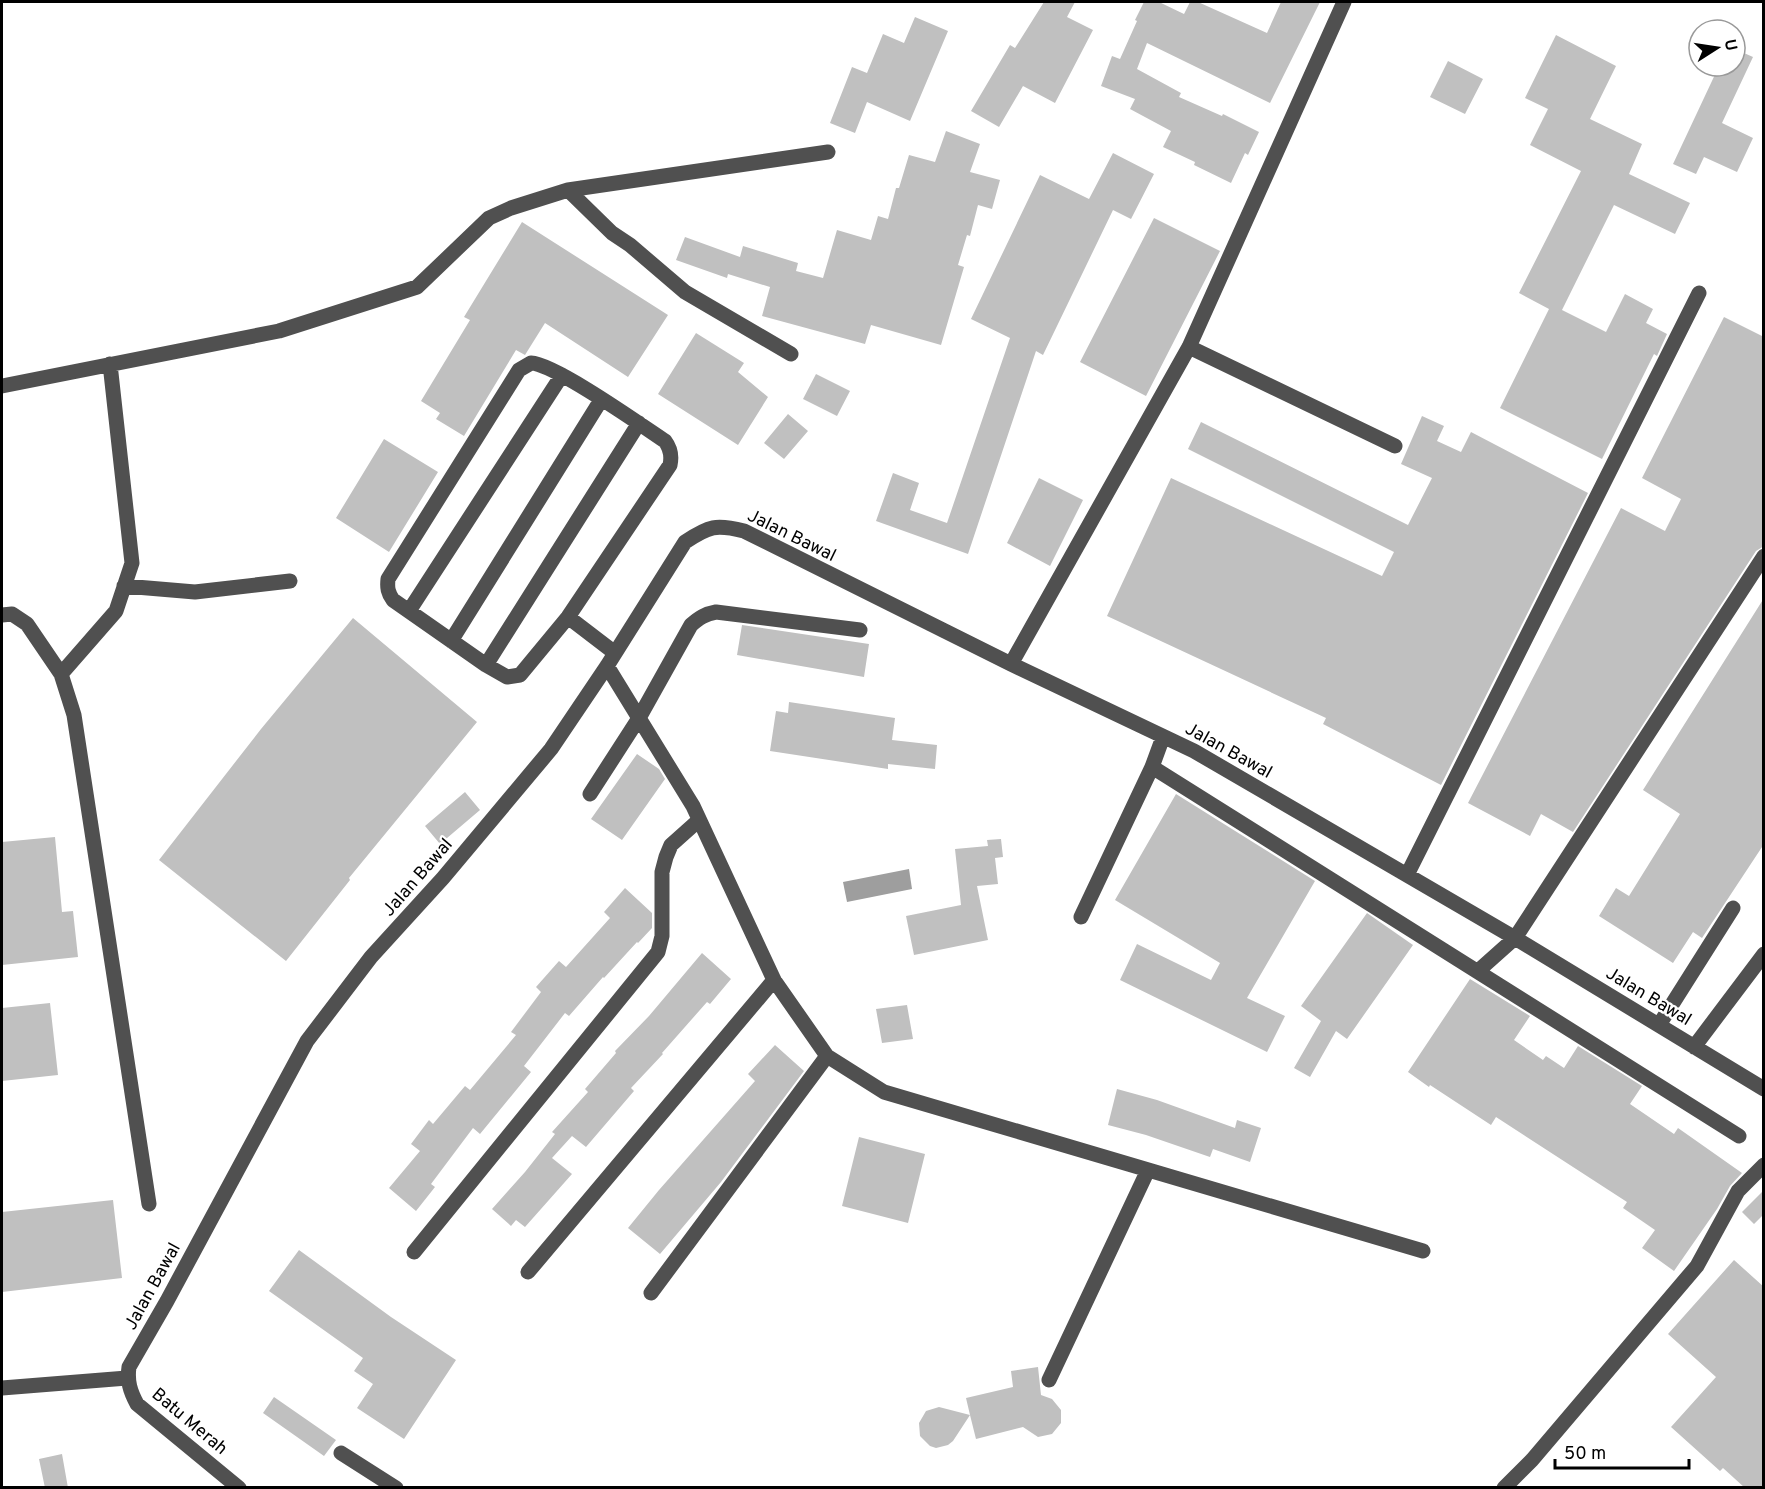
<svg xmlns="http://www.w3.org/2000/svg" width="1765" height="1489" viewBox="0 0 1765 1489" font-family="Overpass,sans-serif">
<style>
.water{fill:#9e9e9e}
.building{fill:#c0c0c0}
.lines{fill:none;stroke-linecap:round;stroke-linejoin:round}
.minor{stroke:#505050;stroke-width:15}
.labels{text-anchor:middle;stroke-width:4.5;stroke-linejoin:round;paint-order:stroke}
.street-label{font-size:18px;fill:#000;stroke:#fff}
</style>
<rect width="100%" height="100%" fill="#fff"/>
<path class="water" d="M909,869L912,889L847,902L843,882Z"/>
<path class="building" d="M1044,2H1075L1067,17L1093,30L1055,103L1023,86L999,127L971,111L1010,45L1015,48Z
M1144,2H1159L1184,14L1190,2H1198L1267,33L1281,2H1320L1270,103L1147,43L1137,69L1181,93L1179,97L1222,116L1223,114L1259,132L1248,155L1245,153L1231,183L1194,165L1195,162L1163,147L1171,131L1130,109L1135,99L1101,86L1112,56L1120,59L1137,21L1135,20Z
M915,17L948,31L910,121L867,102L855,133L830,123L852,67L867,73L883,34L904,43Z
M1556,35L1616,66L1590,119L1642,144L1629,174L1690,203L1675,234L1614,205L1562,310L1606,332L1625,294L1653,309L1646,323L1667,334L1657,356L1654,354L1602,459L1500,408L1549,309L1519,293L1581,171L1530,145L1548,109L1525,98Z
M1735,49L1753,57L1722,123L1753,138L1737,172L1704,157L1696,174L1673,164L1719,66H1735Z
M1448,61L1483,79L1465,114L1430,97Z
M946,131L980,144L970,172L1000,180L992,209L978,205L970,236L967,235L958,265L964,267L941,345L871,325L865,344L762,316L770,287L728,274L727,278L676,260L685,237L740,257L743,246L798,263L796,271L823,278L837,230L871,240L878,216L888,219L896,188H899L909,155L935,162Z
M1113,153L1154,174L1131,219L1113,210L1043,355L1036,351L968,554L876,521L893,473L919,483L910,510L947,523L1010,338L971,319L1040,175L1089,199Z
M1154,218L1220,251L1146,396L1080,362Z
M522,222L668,315L628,377L545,323L525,355L516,350L464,436L436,419L440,413L421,401L470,320L464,317Z
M1724,317L1764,337V546L1756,551L1573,832L1541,814L1530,836L1468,803L1621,508L1665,531L1681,499L1642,478Z
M696,333L744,363L738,372L768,397L738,445L658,394Z
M816,374L850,391L837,416L803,399Z
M788,414L808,431L784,459L764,443Z
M1422,416L1444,426L1437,441L1461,452L1471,432L1588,493L1441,785L1323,724L1326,718L1107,616L1171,478L1382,576L1394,552L1188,449L1201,422L1408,525L1432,478L1401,464Z
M384,439L438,472L389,552L336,518Z
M1039,478L1083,500L1050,566L1007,543Z
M1764,598V844L1702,938L1693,932L1673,963L1599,916L1616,888L1629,896L1680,814L1643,790Z
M353,618L477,722L349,878L350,880L286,961L159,860L261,729Z
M742,625L869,644L864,677L737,655Z
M789,702L895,718L892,740L937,745L935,769L888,764V769L770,751L776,711L788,713Z
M637,754L659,769L665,779L622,840L591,819Z
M465,792L480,810L440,844L425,826Z
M1176,794L1315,881L1247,998L1285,1016L1267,1052L1120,980L1137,944L1211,980L1220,963L1115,900Z
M55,837L62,912L73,911L78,957L2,965V842Z
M1001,839L1003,857L995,858L998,884L977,886L988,940L914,955L906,916L961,905L955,849L988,846L987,840Z
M625,888L652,913V928L638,943L637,942L604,978L603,977L569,1016L565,1013L524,1066L531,1072L480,1134L473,1128L431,1184L435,1187L416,1211L389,1188L420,1151L411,1144L429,1120L433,1124L465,1086L470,1090L516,1035L511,1032L541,992L536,987L559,961L566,967L610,918L604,912Z
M1367,913L1413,945L1347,1039L1336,1031L1310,1077L1294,1068L1321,1021L1301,1006Z
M702,953L731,979L710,1004L707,1002L662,1053L663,1054L631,1088L634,1091L586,1147L572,1136L552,1158L572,1174L525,1227L516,1220L511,1226L492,1209L525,1172L555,1134L552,1132L588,1092L585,1089L616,1053L615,1051L649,1016Z
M1470,979L1530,1016L1514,1040L1543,1060L1546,1056L1564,1068L1578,1046L1642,1086L1630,1104L1674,1134L1678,1128L1742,1173L1730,1186L1717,1209L1674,1271L1642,1248L1655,1230L1623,1208L1627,1202L1496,1117L1491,1125L1430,1085L1429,1087L1408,1072Z
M50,1003L58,1075L2,1081V1008Z
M907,1005L913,1039L882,1043L876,1009Z
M775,1045L804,1071L721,1182L660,1254L628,1228L659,1190L755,1081L748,1074Z
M1117,1089L1157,1100L1235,1128L1237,1120L1261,1128L1250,1162L1213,1149L1210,1157L1146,1135L1108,1125Z
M859,1137L925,1154L908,1223L842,1206Z
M1764,1190V1214L1754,1224L1742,1212Z
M113,1200L122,1278L2,1292V1212Z
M299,1250L391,1317L456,1360L404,1439L357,1408L373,1384L354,1371L363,1358L269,1291Z
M1734,1260L1764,1287V1488H1745L1723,1468L1720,1471L1671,1427L1716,1377L1668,1334Z
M1038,1367L1041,1395L1052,1399L1061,1410V1423L1052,1434L1038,1437L1023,1427L976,1439L970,1415L953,1441L948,1445L936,1448L930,1446L920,1436L919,1423L926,1411L939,1407L970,1415L966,1398L1013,1387L1011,1371Z
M274,1397L336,1440L324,1456L263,1413Z
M62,1454L68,1488H45L39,1459Z"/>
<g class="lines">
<path class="minor" d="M568,190L612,233L630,245L685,292L791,354
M1189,347L1395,446
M531,363C555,364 641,425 665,441C671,449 672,456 670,465L568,617L520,675L507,677L486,665L393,600C388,593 387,588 388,579L519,370Z
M2,386L279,331L417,287L489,218L511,208L568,190L828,152
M124,586L195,592L290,581
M409,611L562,375
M2,615L12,614L27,624L61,674L74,715L149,1204
M568,617L615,653
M451,641L601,400
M1011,664L1189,347L1344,2
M486,665L639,423
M607,666L693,806L774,980L827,1056L884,1092L1423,1251
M61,674L116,611L132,563L110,364
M1152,767L1739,1136
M590,794L639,718L691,625C699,618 705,614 716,612L860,630
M1407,875L1699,293
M1081,917L1152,767L1163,737
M1478,971L1515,938L1764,556
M1659,1025L1733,908
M1694,1047L1764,954
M414,1252L658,952L662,936V872L666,857L671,845L699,820
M528,1272L774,980
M651,1293L827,1056
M1049,1380L1148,1170
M2,1388L127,1378
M341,1453L396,1488
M239,1488L137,1404C130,1391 127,1381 129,1367L167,1301L307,1041L371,957L443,878L551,749L607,666L685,542C709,526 716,524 744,531L1011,664L1194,751L1515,938L1764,1089
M1504,1488L1532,1460L1697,1266L1738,1191L1764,1165"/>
</g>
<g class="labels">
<g class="street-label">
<text transform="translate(792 535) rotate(26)" y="6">Jalan Bawal</text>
<text transform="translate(1229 750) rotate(29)" y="6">Jalan Bawal</text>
<text transform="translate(417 877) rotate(-49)" y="6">Jalan Bawal</text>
<text transform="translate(1649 996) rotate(31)" y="6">Jalan Bawal</text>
<text transform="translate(152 1286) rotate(-61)" y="6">Jalan Bawal</text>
<text transform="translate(190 1421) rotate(40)" y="6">Batu Merah</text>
</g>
</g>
<rect width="1765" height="1489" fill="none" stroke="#000000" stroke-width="6"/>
<g transform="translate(1717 48) rotate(78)"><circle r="28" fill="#ffffff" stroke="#999999" stroke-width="1.5"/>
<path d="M0-4.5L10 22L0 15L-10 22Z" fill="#000000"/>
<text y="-9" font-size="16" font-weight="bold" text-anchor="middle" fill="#000000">U</text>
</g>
<path d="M1555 1459v9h134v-9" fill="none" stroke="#000000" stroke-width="3"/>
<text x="1564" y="1459" font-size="18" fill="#000000" stroke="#ffffff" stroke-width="4.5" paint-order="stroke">50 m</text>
</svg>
